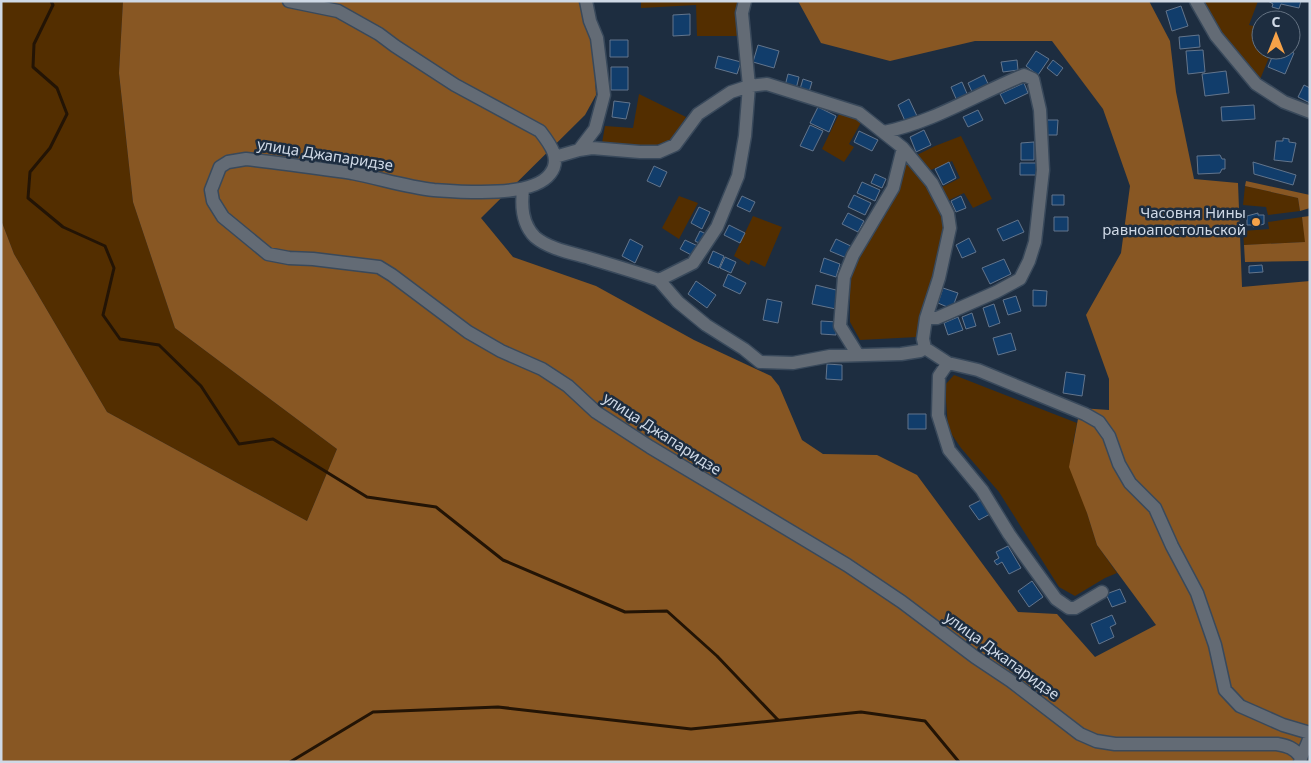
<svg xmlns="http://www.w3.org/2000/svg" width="1311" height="763" viewBox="0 0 1311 763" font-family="'Noto Sans',sans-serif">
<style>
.green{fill:#532e00}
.forest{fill:#885723}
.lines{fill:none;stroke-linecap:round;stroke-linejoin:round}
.stream{stroke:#231405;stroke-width:3}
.building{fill:#113d6b;stroke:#63758c}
.minor-casing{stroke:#39495b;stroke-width:15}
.minor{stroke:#636b75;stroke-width:12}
.poi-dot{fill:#f6a248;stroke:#1d2d40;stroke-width:2}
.labels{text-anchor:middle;stroke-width:5;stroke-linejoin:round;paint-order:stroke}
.street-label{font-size:15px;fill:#cfd9e6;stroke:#1d2d40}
.poi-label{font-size:15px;fill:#cfd9e6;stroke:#1d2d40;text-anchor:end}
</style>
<rect width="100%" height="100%" fill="#1d2d40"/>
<path class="green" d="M1,1H123L119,73L133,202L175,328L337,449L307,521L107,412L14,254L1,220Z
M641,1H738L737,36H697L696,5L641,8Z
M1201,1H1258L1249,25L1261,28V50H1272L1259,82L1218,31Z
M639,94L686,117L672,140L653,146L602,143L605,126L633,128Z
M841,110L863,119L849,144L854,147L844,162L822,149Z
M961,136L992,199L973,208L964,193L945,202L938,189L960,178L952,161L926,172L915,156L935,146Z
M907,159L929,189L945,219L944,233L935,276L917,337L860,340L850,322V278L863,250L899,190Z
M1245,186L1298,198L1300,211L1268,215L1266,207L1243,205Z
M679,196L698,203L679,239L662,228Z
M753,216L782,227L765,267L751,260L749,265L734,256Z
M1302,217L1306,242L1244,245L1243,231L1269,229L1268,222Z
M954,375L1077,423L1073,443L1087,513L1097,545L1117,573L1105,578L1075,596L1059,587L999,492L961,448L948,429L945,385Z"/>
<path class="forest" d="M123,1H587L592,16L596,95L585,115L481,218L513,257L596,286L694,340L771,376L779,386L802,440L823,454L877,455L917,475L1018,612L1057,614L1095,657L1156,625L1097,545L1087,513L1069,467L1080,408L1109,410V379L1086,315L1121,253L1130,186L1103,109L1052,41H975L890,61L821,43L798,1H1149L1170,41L1176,92L1194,179L1238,183L1242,287L1310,281V762H1V220L14,254L107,412L307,521L337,449L175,328L133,202L119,73Z
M1246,181L1310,195V208L1300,211L1298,198L1245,186Z
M1310,216V261L1245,262L1244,245L1305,242L1302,217Z"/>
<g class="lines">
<path class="stream" d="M51,1L53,5L34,44L33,67L57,88L67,114L50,148L30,172L28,198L63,227L105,246L114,268L103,315L120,339L159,345L201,386L239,444L273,439L367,497L436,507L503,560L625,612L667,611L717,656L778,720
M290,762L373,712L498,707L691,729L861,712L925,721L959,762"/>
</g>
<path class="building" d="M1268,1H1301L1299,8L1281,4L1279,9L1272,7L1273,4Z
M1181,6L1188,26L1172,31L1166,11Z
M690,14V35L673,36V15Z
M1199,35L1200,47L1180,49L1179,37Z
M610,40H628V57H610Z
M758,45L779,51L774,68L753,62Z
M1203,50L1205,72L1188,74L1186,51Z
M1275,50H1287L1294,53L1285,74L1268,67Z
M1036,51L1049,59L1038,75L1026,66Z
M718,56L741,62L737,74L715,68Z
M1017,60L1018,70L1003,72L1001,62Z
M1053,60L1063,68L1057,76L1047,68Z
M611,67H628V90H611Z
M1226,71L1229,93L1205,96L1202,74Z
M788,74L799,77L796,89L785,86Z
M984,75L989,86L973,94L968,83Z
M803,79L812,82L809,92L800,89Z
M962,82L968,96L957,101L951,87Z
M1024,83L1028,93L1005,104L1000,94Z
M1304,85L1310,88V103L1298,97Z
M909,99L917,116L905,121L898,105Z
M614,101L630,103L626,119L612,117Z
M1254,105L1255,119L1222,121L1221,107Z
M818,107L836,116L829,132L810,123Z
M978,110L983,120L968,127L963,117Z
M1045,120H1058L1057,135H1045Z
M810,125L823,131L813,151L800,146Z
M924,130L931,145L916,152L910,137Z
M859,131L878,140L872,151L854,142Z
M1283,138L1289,139V142L1296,143L1292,162L1274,160L1276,141H1283Z
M1034,142V160H1021V143Z
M1220,155L1222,159H1225V169H1222L1220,173L1198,174L1197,156Z
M949,162L956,178L943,185L935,169Z
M1253,162L1296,175L1293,185L1254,174Z
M1020,163H1037V175H1020Z
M654,166L667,172L660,187L647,181Z
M875,174L886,179L882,188L871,183Z
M862,182L880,190L875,201L857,193Z
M854,195L871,203L865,215L848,207Z
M1052,195H1064V205H1052Z
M742,196L755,202L750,212L737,206Z
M961,196L966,208L956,212L951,201Z
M699,207L710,212L702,229L691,223Z
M848,213L864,221L858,232L842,224Z
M1258,213V215H1264V224L1253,227L1252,225H1247V216Z
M1054,217H1068V231H1054Z
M1018,220L1024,232L1003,241L997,229Z
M729,225L745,233L740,243L724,235Z
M700,231L708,235L703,245L695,241Z
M969,238L976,252L962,258L956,245Z
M630,239L643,246L635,263L622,256Z
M836,239L855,248L849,259L830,251Z
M685,240L700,247L695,257L680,249Z
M713,251L724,256L719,268L708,263Z
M725,257L736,262L731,273L720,268Z
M824,258L840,264L836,277L820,272Z
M1004,259L1011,274L990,284L982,268Z
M1262,265L1263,272L1249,273V266Z
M728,274L746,283L740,294L723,286Z
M696,281L716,295L707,308L688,294Z
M816,285L840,291L836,309L812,304Z
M943,288L958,293L952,309L938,303Z
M1033,290L1047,291L1046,306H1033Z
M1016,296L1021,311L1008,315L1003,300Z
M767,299L782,302L778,323L763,320Z
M994,304L1000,323L989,327L983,308Z
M972,313L976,326L966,329L962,317Z
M958,317L963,330L948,335L944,323Z
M821,321L837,322L836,335L821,334Z
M1011,333L1016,350L998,355L993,338Z
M827,364L842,365V380L826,379Z
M1066,372L1085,375L1082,396L1063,393Z
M908,414H926V429H908Z
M981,500L990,514L979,520L969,506Z
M1008,546L1021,568L1009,574L1002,562L997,565L994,561L999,558L996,552Z
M1032,581L1043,597L1029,607L1018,591Z
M1120,589L1126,602L1112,607L1106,594Z
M1112,615L1116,624L1110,627L1114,637L1099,644L1091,624Z"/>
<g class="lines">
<g class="minor-casing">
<path id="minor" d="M289,1L338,11L379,34L395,46L455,85L540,131C550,144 562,159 550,174C532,198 462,192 434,190C406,187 379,178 352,173C316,168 281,163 246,159L228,162L220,167L211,190L213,201L223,217L268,254L289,258L313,259L379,267L392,275L468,332L501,351L542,369L568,386L596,412L650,447L847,565L902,602L975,657L1011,681L1080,734L1096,741L1115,744H1277C1288,746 1294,748 1301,757
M1196,1L1216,36L1256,84L1284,102L1310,112
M579,150L595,129L604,95L597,38L590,21L586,1
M555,157L579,150L592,148L640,152H659L675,145L698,114L731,92L749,86L767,84L859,113L903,148L932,183L948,214L950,228L939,278L926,318H937L996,292L1020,279L1029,261L1035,242L1043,170L1040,110L1033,79L1024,75C977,94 934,122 884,132
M523,190C521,207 522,224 535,237C549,249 572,253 589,258C612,265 636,272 659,280L693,263L717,227L738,176L745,136L749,86L742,13L745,1
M659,280L678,302L706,325L744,349L760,362L793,363L830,356L901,354L920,351L925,348
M926,318L923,339L925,348L948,363L939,376L938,415L949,450L982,490L1009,534L1056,599L1069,608H1075L1102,592
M858,355L840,326L844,277L853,255L893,188L903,148
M948,363L978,370L1085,414L1099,422L1109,436L1119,464L1130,483L1155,508L1172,546L1197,593L1215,645L1225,690L1240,706L1283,725L1310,733
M1300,762C1302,752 1308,746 1310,735"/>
</g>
<use href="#minor" class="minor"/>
</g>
<circle class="poi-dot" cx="1256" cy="222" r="5"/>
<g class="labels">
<g class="street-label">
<text transform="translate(325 155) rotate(9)" y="5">улица Джапаридзе</text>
<text transform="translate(662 434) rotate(33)" y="5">улица Джапаридзе</text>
<text transform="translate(1002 656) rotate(36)" y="5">улица Джапаридзе</text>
</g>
<g class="poi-label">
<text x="1246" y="218">Часовня Нины<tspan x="1246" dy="17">равноапостольской</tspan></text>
</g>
</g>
<rect width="1311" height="763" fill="none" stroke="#cfd9e6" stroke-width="5"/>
<g transform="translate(1276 35)"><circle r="24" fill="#1d2d40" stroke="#647282"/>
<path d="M0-4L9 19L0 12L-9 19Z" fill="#f6a248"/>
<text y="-8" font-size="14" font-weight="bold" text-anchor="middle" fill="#cfd9e6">С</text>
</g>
</svg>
